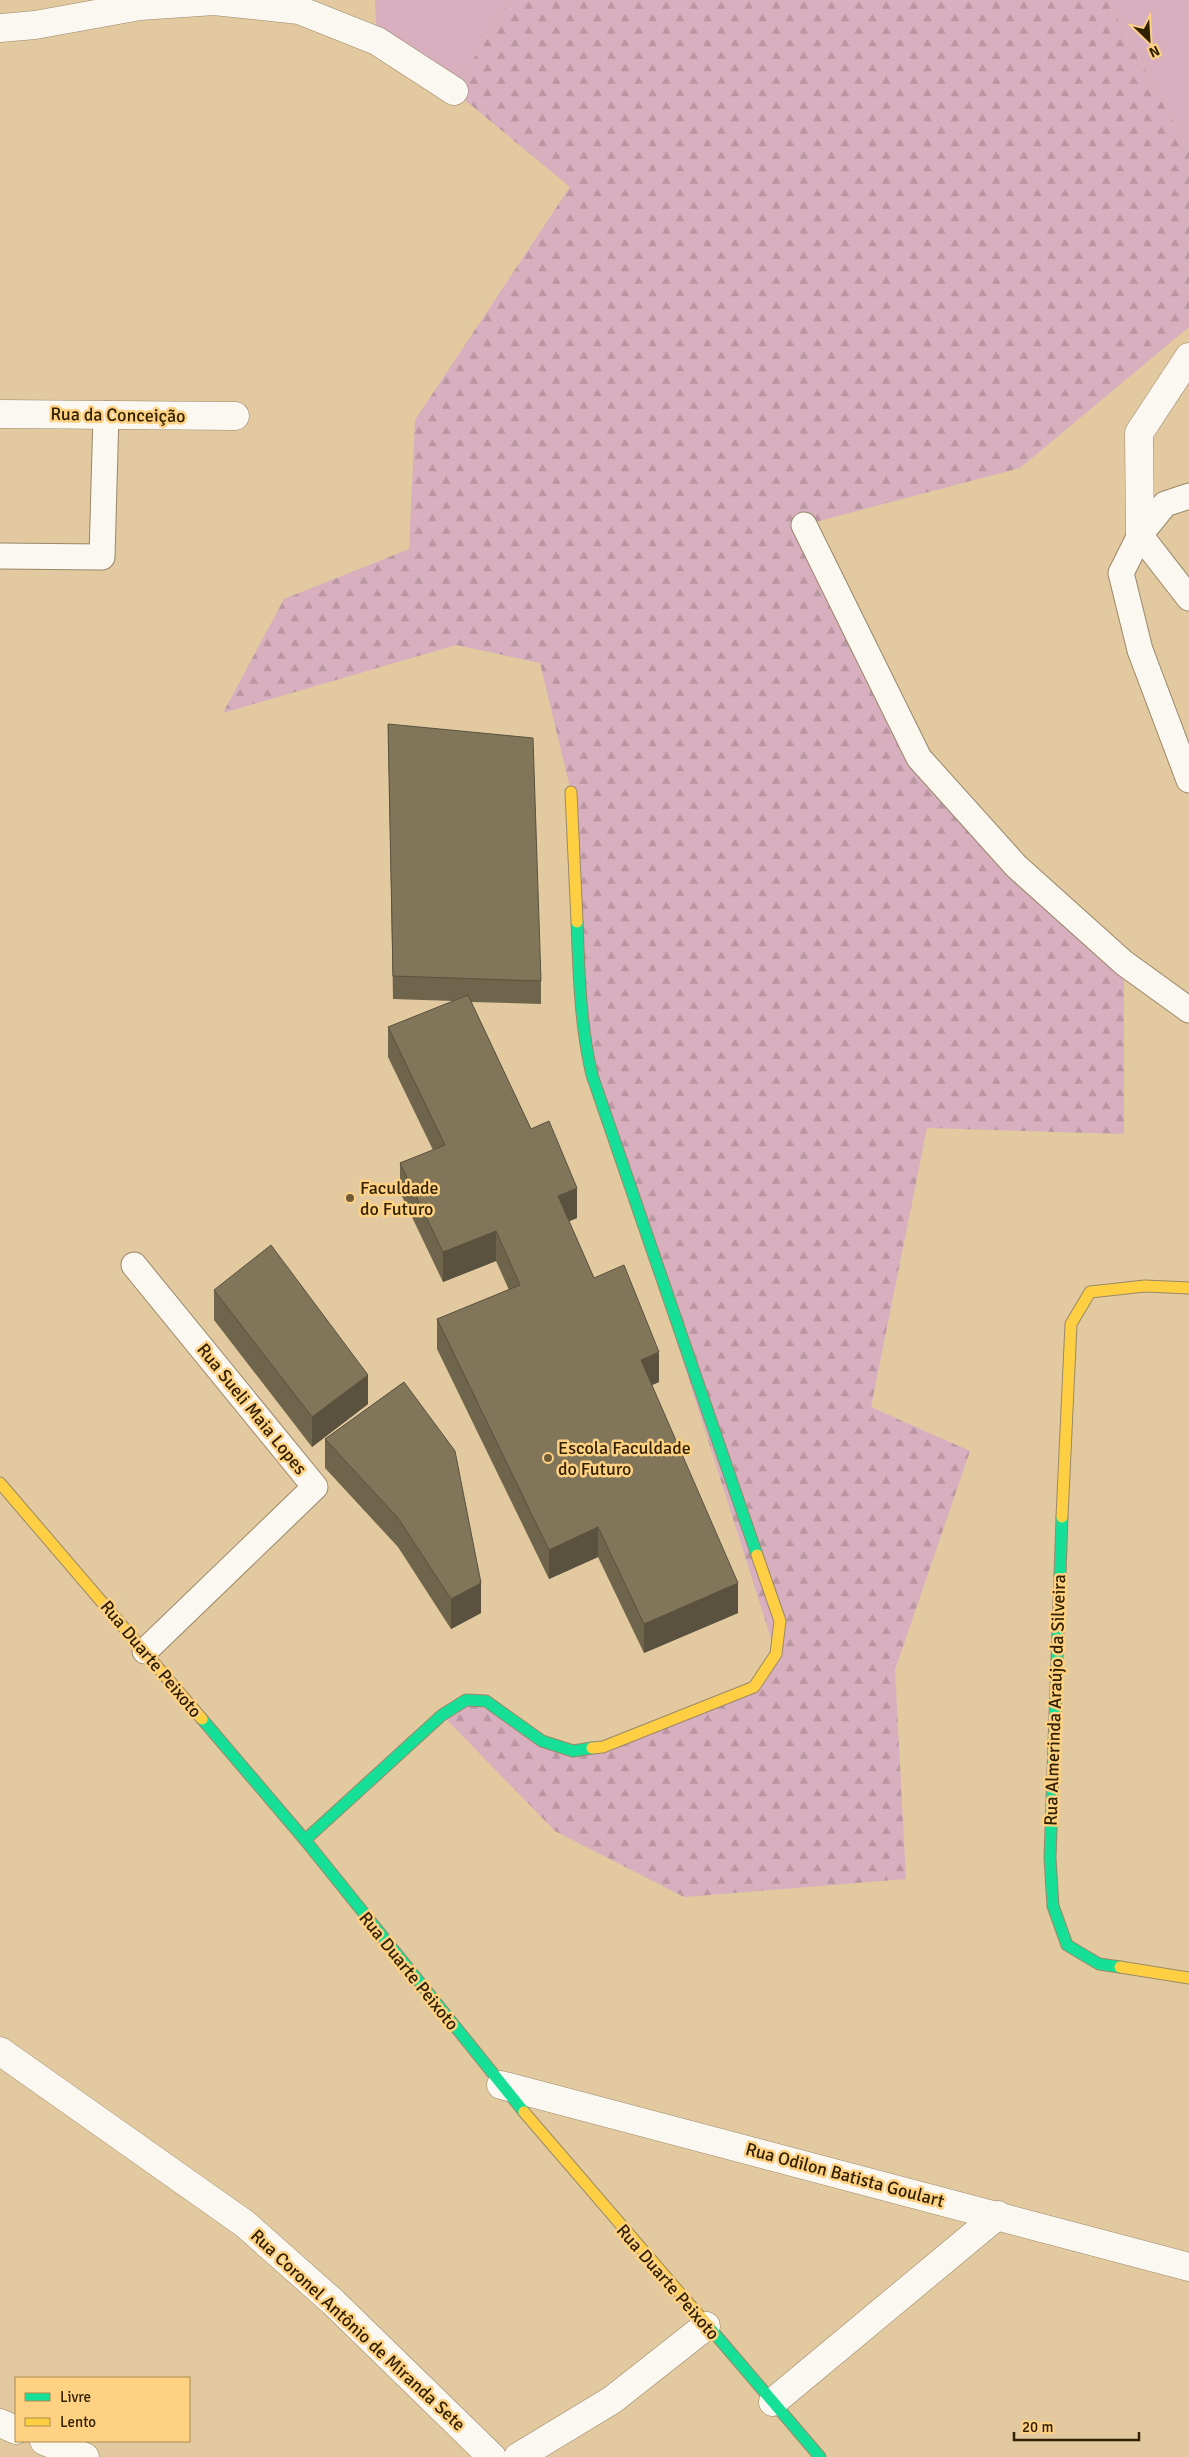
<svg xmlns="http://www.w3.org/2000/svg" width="1189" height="2457" viewBox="0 0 1189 2457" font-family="Signika,sans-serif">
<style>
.green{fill:#d7afbf}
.forest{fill:url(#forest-firs)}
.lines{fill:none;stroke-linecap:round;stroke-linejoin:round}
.lane-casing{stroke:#998869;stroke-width:27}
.street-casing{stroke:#998869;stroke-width:29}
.fast-casing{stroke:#998869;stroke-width:13}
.slow-casing{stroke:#998869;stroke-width:13}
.lane{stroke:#fbf7f1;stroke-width:25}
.street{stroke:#fbf7f1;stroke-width:28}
.fast{stroke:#16e098;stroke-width:11}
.slow{stroke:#ffcf43;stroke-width:11}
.wall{fill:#6f654d}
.shaded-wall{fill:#5a523f}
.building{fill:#81755a;stroke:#5a523f}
.poi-dot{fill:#705c38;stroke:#fed183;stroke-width:2}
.labels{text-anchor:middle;stroke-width:5;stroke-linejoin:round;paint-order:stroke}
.street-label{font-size:18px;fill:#322100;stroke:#fed183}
.poi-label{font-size:18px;fill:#322100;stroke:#fed183;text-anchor:start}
</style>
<defs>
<pattern id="forest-firs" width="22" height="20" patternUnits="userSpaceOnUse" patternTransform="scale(1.25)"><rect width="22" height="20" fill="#d7afbf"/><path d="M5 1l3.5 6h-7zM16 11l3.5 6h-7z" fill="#b996a2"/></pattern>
</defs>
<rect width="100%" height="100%" fill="#e2c99f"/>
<path class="green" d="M375,0H509L454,91L377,41Z
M1107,0H1189V151Z"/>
<path class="forest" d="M509,0H1107L1189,151V327L1020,468L804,525L919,758L1124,963V1134L927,1128L871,1407L970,1451L895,1670L906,1879L684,1897L555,1831L442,1715L466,1700L573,1751L754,1687L776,1654L592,1075L571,792L540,663L456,645L223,713L284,599L409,549L415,420L570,187L454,91Z"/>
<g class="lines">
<g class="lane-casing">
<path id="lane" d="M1189,496L1165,504L1140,535L1121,573L1140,650L1189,780
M804,525L919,758L1016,866L1124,963L1189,1010
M1140,535L1189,598
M0,556L102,557L106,414
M134,1265L315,1487L145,1651"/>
</g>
<g class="street-casing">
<path id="street" d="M0,28L35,25L140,6L214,1L299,10L377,41L454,91
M0,414L235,416
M1140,535L1139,433L1189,357
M0,2051L245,2224L333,2302L492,2457
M501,2085L1189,2267
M773,2402L998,2215
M0,2423L16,2430
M44,2441L85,2457
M518,2457L612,2400L706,2326"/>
</g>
<g class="fast-casing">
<path id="fast" d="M577,922C579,973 580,1024 592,1075L757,1555
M1062,1517L1050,1858L1053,1906L1067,1945L1099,1964L1120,1967
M202,1719L305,1840L524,2112
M305,1840L442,1715L466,1700L486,1701L542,1741L573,1751L592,1748
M709,2327L820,2457"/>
</g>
<g class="slow-casing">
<path id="slow" d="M571,792L577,922
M0,1483L202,1719
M1062,1517L1071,1324L1090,1292L1145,1286L1189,1288
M592,1748L603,1747L754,1687L776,1654L780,1621L757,1555
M1120,1967L1189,1978
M524,2112L709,2327"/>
</g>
<use href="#lane" class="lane"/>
<use href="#street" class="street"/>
<use href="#fast" class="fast"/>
<use href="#slow" class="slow"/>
</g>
<path class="wall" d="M388,724L541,981V1004L471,1002L531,1129L577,1218L569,1221L594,1278L659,1382L652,1385L738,1613L644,1653L598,1557L549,1579L437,1349V1319L509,1290L496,1261L443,1282L400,1192V1163L433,1150L388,1057V1027L454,1001L393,999Z
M214,1290L368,1404L312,1447L214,1320Z
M404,1382L481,1613L451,1629L398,1547L325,1468V1439Z"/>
<path class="shaded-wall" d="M577,1188V1218L558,1226V1196Z
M496,1231V1261L443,1282V1252Z
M659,1352V1382L641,1390V1360Z
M368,1375V1404L312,1447V1417Z
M598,1527V1557L549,1579V1550Z
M481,1583V1613L451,1629V1599Z
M738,1583V1613L644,1653V1624Z"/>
<path class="building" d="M388,724L533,738L541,981L393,976Z
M468,995L531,1129L549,1121L577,1188L558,1196L594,1278L624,1265L659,1352L641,1360L738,1583L644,1624L598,1527L549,1550L437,1319L520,1285L496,1231L443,1252L400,1163L445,1145L388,1027Z
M271,1245L368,1375L312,1417L214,1290Z
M404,1382L455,1451L481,1583L451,1599L398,1518L325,1439Z"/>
<g class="poi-dot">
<circle cx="350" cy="1198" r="5"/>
<circle cx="548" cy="1458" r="5"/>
</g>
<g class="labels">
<g class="street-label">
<text transform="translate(118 415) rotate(1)" y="6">Rua da Conceição</text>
<text transform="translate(252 1409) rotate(51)" y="6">Rua Sueli Maia Lopes</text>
<text transform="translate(151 1659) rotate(50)" y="6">Rua Duarte Peixoto</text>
<text transform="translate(1055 1700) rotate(-88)" y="6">Rua Almerinda Araújo da Silveira</text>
<text transform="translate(409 1971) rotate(51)" y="6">Rua Duarte Peixoto</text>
<text transform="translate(845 2175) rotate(15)" y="6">Rua Odilon Batista Goulart</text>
<text transform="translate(668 2282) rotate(49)" y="6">Rua Duarte Peixoto</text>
<text transform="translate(358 2330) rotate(43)" y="6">Rua Coronel Antônio de Miranda Sete</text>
</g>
<g class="poi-label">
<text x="360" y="1194">Faculdade<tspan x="360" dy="21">do Futuro</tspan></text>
<text x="558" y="1454">Escola Faculdade<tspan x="558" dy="21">do Futuro</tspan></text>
</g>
</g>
<rect x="15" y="2377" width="175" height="65" fill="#fed183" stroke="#ac8b4f"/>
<rect x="25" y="2393" width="25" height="8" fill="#16e098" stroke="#ac8b4f"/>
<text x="60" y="2402" font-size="15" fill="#322100">Livre</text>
<rect x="25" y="2418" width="25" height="8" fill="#ffcf43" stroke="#ac8b4f"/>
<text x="60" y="2427" font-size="15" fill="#322100">Lento</text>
<g transform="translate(1149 40) rotate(155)" stroke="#fed183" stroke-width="4" paint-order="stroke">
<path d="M0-4L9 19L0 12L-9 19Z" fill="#322100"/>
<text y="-8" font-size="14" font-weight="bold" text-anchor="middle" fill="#322100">N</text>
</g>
<path d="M1014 2432v8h125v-8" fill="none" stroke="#322100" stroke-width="2.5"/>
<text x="1022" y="2432" font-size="15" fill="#322100" stroke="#fed183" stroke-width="4" paint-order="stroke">20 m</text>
</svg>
